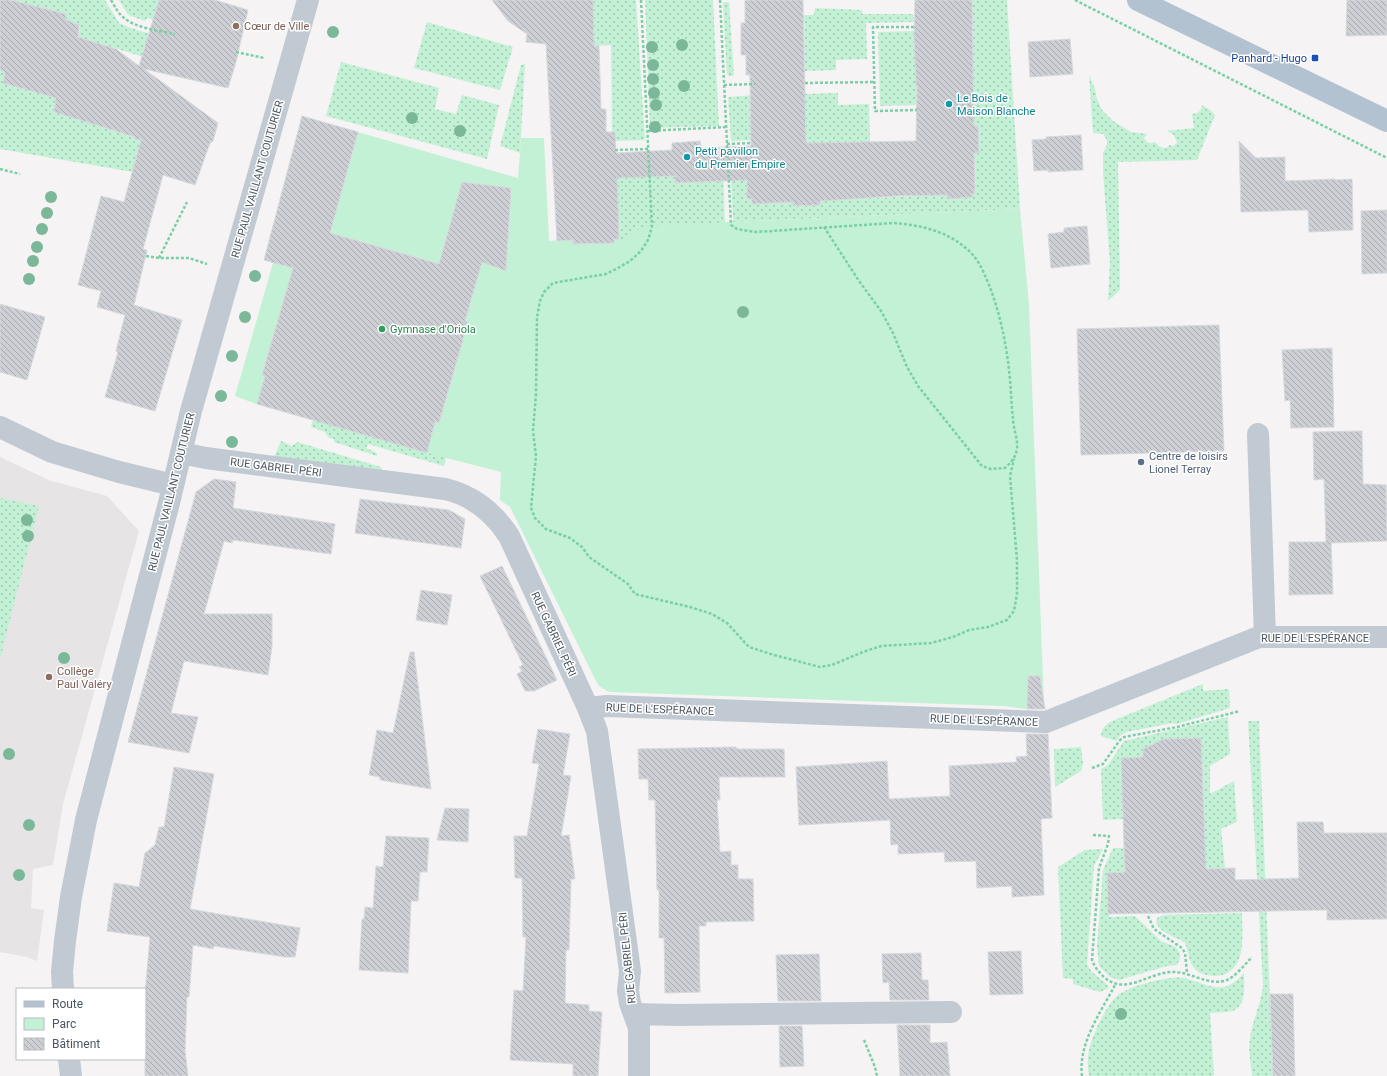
<svg xmlns="http://www.w3.org/2000/svg" width="1387" height="1076" viewBox="0 0 1387 1076" font-family="Roboto,sans-serif">
<style>
.education{fill:#e6e4e5}
.grass{fill:url(#grass-dots)}
.park{fill:#c3f1d5}
.building{fill:url(#building-back-hatch);stroke:#d7d9de}
.lines{fill:none;stroke-linecap:round;stroke-linejoin:round}
.path{stroke:#7ad0a6;stroke-width:2.5;stroke-dasharray:3 2;stroke-linecap:butt}
.minor{stroke:#c1cad2;stroke-width:22}
.major{stroke:#b3c2d1;stroke-width:22}
.tree{fill:#7bb799}
.education-dot{fill:#8d6e63;stroke:#fff;stroke-width:1.5}
.transit-dot{fill:#1a4fb4;stroke:#fff;stroke-width:1.5}
.culture-dot{fill:#0f9aa8;stroke:#fff;stroke-width:1.5}
.leisure-dot{fill:#2e9e5b;stroke:#fff;stroke-width:1.5}
.service-dot{fill:#5c6f8a;stroke:#fff;stroke-width:1.5}
.labels{text-anchor:middle;stroke-width:3;stroke-linejoin:round;paint-order:stroke}
.education-label{font-size:11px;fill:#785e54;stroke:#fff;text-anchor:start}
.transit-label{font-size:11px;fill:#164399;stroke:#fff;text-anchor:end}
.culture-label{font-size:11px;fill:#0d838f;stroke:#fff;text-anchor:start}
.street-label{font-size:11px;fill:#4a5661;stroke:#fff}
.leisure-label{font-size:11px;fill:#27864d;stroke:#fff;text-anchor:start}
.service-label{font-size:11px;fill:#4e5e75;stroke:#fff;text-anchor:start}
</style>
<defs>
<pattern id="grass-dots" width="8" height="8" patternUnits="userSpaceOnUse"><rect width="8" height="8" fill="#c3f1d5"/><path d="M2 2h.1M6 6h.1" fill="none" stroke="#a0c6b0" stroke-width="1.8" stroke-linecap="round"/></pattern>
<pattern id="building-back-hatch" width="6" height="6" patternUnits="userSpaceOnUse"><rect width="6" height="6" fill="#cdcfd5"/><path d="M-1 5l2 2M0 0l6 6M5-1l2 2" fill="none" stroke="#a8abb0"/></pattern>
</defs>
<rect width="100%" height="100%" fill="#f5f3f3"/>
<path class="education" d="M0,457L51,481L107,496L139,531L63,804L53,865L33,869L31,908L44,910L37,961L27,957L0,952Z"/>
<path class="grass" d="M11,0H105L119,23L131,28L173,41L167,64L78,37L79,25L65,19L66,14Z
M119,0H159L153,20L147,18L145,21L128,15Z
M593,0H636L645,140L615,141V132H612L611,45L594,46Z
M645,0H713L719,126L650,128Z
M972,0H1007L1020,209L733,222L730,152L751,147L747,199H752V204L793,202V206L820,205V200L947,195V198L973,197V193H975L974,153H979L978,126H974Z
M724,2H729L734,76H729L727,74L723,4Z
M815,8L862,10V14H913L914,22L866,23L867,59L836,60V70L805,71L804,15H814Z
M427,22L513,47L500,90L414,68Z
M914,31L917,105L880,106L878,32Z
M341,62L439,88L435,109L456,114L462,95L499,105L487,159L326,116Z
M525,64L520,153L500,146L521,65Z
M0,70L5,72L3,83L56,98L54,112L122,133L137,130L134,138L141,140L133,172L0,149Z
M1089,75L1095,89L1097,99L1102,110L1113,121L1131,132L1147,134L1144,138L1147,142L1150,143L1155,142L1159,146L1163,148L1168,147L1169,145L1173,146L1177,143L1174,135L1167,131L1194,128L1192,114C1197,114 1202,111 1202,105L1210,110L1215,115L1197,160L1118,162L1120,290L1108,301L1110,262L1103,173V153L1107,145V140L1103,134L1093,133Z
M838,93V105L869,104L870,142L806,143L805,94Z
M755,95L751,140L731,141L728,97Z
M723,164L725,223L652,227L633,232L628,239H619L616,175L675,176V183L703,182Z
M313,420L446,457L444,466L368,444L366,448L377,453V456L334,442V439L329,438L325,432L311,427Z
M281,441L292,446L297,442L381,467L382,472L274,457Z
M0,498L39,506L0,659Z
M1203,684V691L1229,689L1230,708L1177,724L1172,723L1127,732L1121,735L1116,741L1101,736C1102,728 1105,725 1112,721Z
M1228,717L1230,754L1210,766V794L1234,781L1237,822L1221,829L1225,868L1199,869L1205,847L1201,738L1163,739V747L1157,748L1154,743L1143,749V757L1121,758L1123,819L1103,820L1101,769L1108,765L1124,741Z
M1248,721H1259L1273,1076H1252C1251,1064 1248,1051 1250,1039C1252,1020 1262,1003 1263,984Z
M1081,747L1083,764L1081,771L1055,787L1054,749Z
M1113,848H1124V850H1132V872L1107,873L1109,917L1135,916L1161,941L1176,947C1181,953 1181,958 1177,965L1167,966L1119,980L1110,977L1099,966L1097,947L1103,870Z
M1103,849L1094,866L1087,965L1092,972L1108,985L1109,988L1100,992L1073,984V979L1063,978L1058,867L1061,865L1085,850Z
M1242,913C1242,936 1248,974 1215,976C1209,976 1199,974 1195,969C1188,962 1189,952 1185,943C1176,936 1160,934 1156,922L1157,918L1163,915Z
M1244,973C1244,984 1247,1007 1232,1011C1226,1013 1217,1012 1210,1013L1214,1076H1089C1085,1056 1091,1039 1100,1021C1105,1012 1110,1002 1117,996C1128,986 1170,975 1184,978C1209,984 1223,998 1244,973Z"/>
<path class="park" d="M302,116L518,178L521,138H544L549,241L573,240V244L614,243V239H627L633,232L645,226L1020,209L1029,305L1044,707L1027,709L1003,706L611,692L607,691L598,685L510,507L500,500L501,472L427,453L257,404L235,396L273,263L264,260Z"/>
<path class="building" d="M0,0H11L66,14L65,19L79,25L78,37L116,49L139,66L159,0H215L248,10L236,62L228,88L144,69L218,123L213,141L210,143L195,185L163,175L143,249L147,250L134,305L182,320L155,411L105,397L118,352L116,351L125,315L97,307L101,291L78,285L101,196L124,202L141,140L134,139L135,137L54,112L56,98L3,83L5,72L0,70Z
M492,0H593L594,46H599L601,109H606V132H615L616,153L672,150V143L700,141L701,148L751,146L750,75H746V55H741V23H745V0H803L806,143L916,141L917,86H916L914,35L915,0H972L974,126H978L979,153H974L975,193H973V197L947,199V195L897,196L820,201V205L793,206V202L752,204V199H747V180L675,183V176L617,178L619,239H614V243L573,244V240L557,241L546,44L526,42L527,34L508,21Z
M1347,0H1387V35L1346,36Z
M1070,39L1073,74L1030,77L1028,42Z
M302,116L358,132L330,233L439,264L462,182L511,188L506,271L482,262L465,321L468,322L439,423L435,422L427,453L257,404L265,376L262,375L293,268L264,260Z
M1081,135L1083,170L1048,172V170L1034,171L1032,140L1046,139V137Z
M1239,141L1256,158L1285,157V181L1335,179V180L1352,179L1353,230L1309,232L1308,210L1241,212Z
M1387,210V273L1362,274L1361,211Z
M1087,226L1090,264L1051,268L1048,234L1064,232V228Z
M0,304L45,317L27,380L0,372Z
M1219,325L1224,451L1081,455L1077,329Z
M1332,348L1334,427L1291,428L1290,400L1285,401L1282,350Z
M1362,431L1363,484L1386,485L1387,541L1331,543L1333,594L1289,595V542H1326L1324,479L1314,480L1313,432Z
M214,479L236,482L233,508L335,524L331,554L233,540L232,543L224,541L204,614H272V647L268,675L184,661L171,713L198,717L189,753L128,742L196,492Z
M360,499L449,510L465,519L461,548L355,533Z
M502,566L557,680L534,691H525L517,674L522,671L519,667L523,665L480,576Z
M421,590L452,595L447,625L416,620Z
M410,652H414L431,789L380,780V777L369,775L377,730L393,733Z
M1028,676H1040L1045,709H1027Z
M538,729L570,734L563,775L571,776L561,836L569,835L575,879H571L569,950H566L565,1003L589,1005V1011L602,1012L598,1076H573V1064L510,1060L514,990L523,991L526,937H523L522,878H515L514,836H527L539,764L532,763Z
M1026,734H1048L1052,818L1041,819L1044,895L1012,897V886L977,888L976,861L945,862L944,852L898,854V844L891,845L890,820L799,825L796,767L887,761L889,799L950,796L949,766L1017,762L1016,757L1027,756Z
M1201,738L1206,869L1235,868V880L1299,878L1297,822H1323L1324,833H1387V919L1327,920V910L1108,914L1107,873L1125,872L1121,758L1143,757V749L1163,739Z
M736,747L737,749H784L785,777H719L720,800H717L720,852L731,851V865H738V879H753L754,921L706,922V926H699L700,992L665,993L664,938H659V890H657L655,800H649L648,779H639L638,749Z
M174,767L214,774L190,909L300,928L295,957H285L214,946L213,949L193,945L189,997H187L185,1051L188,1076H145V993L150,937L107,931L114,883L139,887L145,853L155,845L159,827H164Z
M445,808L469,809L468,842L437,840Z
M386,836L429,838L427,872H420L418,901H411L408,973L359,970L362,919H364L365,907L373,908L376,866L383,867Z
M1021,951L1023,994L990,995L988,952Z
M921,953L922,980H928L929,1000H890L889,982L883,983L882,954Z
M819,954L821,1001H778L776,955Z
M1270,994H1293L1295,1076H1273Z
M897,1025H930V1043L947,1042L950,1076H900Z
M779,1026H802L804,1066L780,1067Z"/>
<g class="lines">
<path class="path" d="M111,0C115,7 118,13 124,18C136,28 160,31 175,34
M641,0L652,227L648,240L641,251L630,261L618,268L606,274L553,283L544,292L540,301L537,317L536,394L533,431L536,456L531,508L535,518L546,529L570,538L582,547L589,557L628,584L635,594L690,607L712,614L727,623L749,647L774,655L820,667L832,665L863,652L881,646L931,643L953,637L969,630L988,627L1007,620L1014,611L1017,594V560L1010,476L1014,459
M720,0L731,225L737,229L756,232L893,223C922,225 952,232 973,255C981,264 986,278 991,290C1000,315 1006,342 1009,370C1011,386 1011,402 1013,418C1013,428 1018,439 1017,448C1016,458 1011,462 1005,468L991,469L982,466L918,386L907,367L893,333L881,311L859,281L824,227
M1075,0L1387,158
M914,27H873L875,111L917,110
M236,52L264,58
M805,83L874,82
M724,85L755,84
M648,131L726,127
M727,144L751,143
M615,150L649,149
M0,169L20,174
M146,256L159,258H189L207,264
M159,258L187,202
M1092,768L1103,764L1120,740L1124,737L1177,727L1240,711
M1093,835L1109,836L1108,844L1099,868L1092,960C1095,968 1099,972 1104,977C1125,996 1148,973 1171,972C1190,971 1205,985 1224,981C1235,978 1244,965 1252,957
M1148,916L1154,929L1182,948L1185,953L1187,973
M864,1040L875,1067L877,1076
M1082,1076C1078,1043 1101,1012 1115,985"/>
<path class="minor" d="M0,427L52,452L119,472L173,485
M1258,434L1265,637
M181,453L206,458L445,489C472,495 494,513 509,536L588,708L597,731L630,971L628,991L630,1003L639,1028V1076
M588,708L607,706L1046,722L1259,637H1387
M63,989L62,972L65,941L71,897L86,820L169,503L191,411L308,0
M634,1014L678,1015L951,1012
M69,1059L71,1076"/>
<path class="major" d="M1138,0L1387,121"/>
</g>
<g class="tree">
<circle cx="333" cy="32" r="6"/>
<circle cx="682" cy="45" r="6"/>
<circle cx="652" cy="47" r="6"/>
<circle cx="653" cy="65" r="6"/>
<circle cx="653" cy="79" r="6"/>
<circle cx="684" cy="86" r="6"/>
<circle cx="654" cy="93" r="6"/>
<circle cx="656" cy="105" r="6"/>
<circle cx="412" cy="118" r="6"/>
<circle cx="655" cy="127" r="6"/>
<circle cx="460" cy="131" r="6"/>
<circle cx="51" cy="197" r="6"/>
<circle cx="47" cy="213" r="6"/>
<circle cx="42" cy="229" r="6"/>
<circle cx="37" cy="247" r="6"/>
<circle cx="33" cy="261" r="6"/>
<circle cx="255" cy="276" r="6"/>
<circle cx="29" cy="279" r="6"/>
<circle cx="743" cy="312" r="6"/>
<circle cx="245" cy="317" r="6"/>
<circle cx="232" cy="356" r="6"/>
<circle cx="221" cy="396" r="6"/>
<circle cx="232" cy="442" r="6"/>
<circle cx="27" cy="520" r="6"/>
<circle cx="28" cy="536" r="6"/>
<circle cx="64" cy="658" r="6"/>
<circle cx="9" cy="754" r="6"/>
<circle cx="29" cy="825" r="6"/>
<circle cx="19" cy="875" r="6"/>
<circle cx="1121" cy="1014" r="6"/>
</g>
<g class="education-dot">
<circle cx="236" cy="26" r="4"/>
<circle cx="49" cy="677" r="4"/>
</g>
<rect class="transit-dot" x="1311" y="54" width="8" height="8" rx="2"/>
<g class="culture-dot">
<circle cx="949" cy="104" r="4"/>
<circle cx="687" cy="157" r="4"/>
</g>
<circle class="leisure-dot" cx="382" cy="329" r="4"/>
<circle class="service-dot" cx="1141" cy="462" r="4"/>
<g class="labels">
<g class="education-label">
<text x="244" y="30">Cœur de Ville</text>
<text x="57" y="675">Collège<tspan x="57" dy="13">Paul Valéry</tspan></text>
</g>
<g class="transit-label">
<text x="1307" y="62">Panhard - Hugo</text>
</g>
<g class="culture-label">
<text x="957" y="102">Le Bois de<tspan x="957" dy="13">Maison Blanche</tspan></text>
<text x="695" y="155">Petit pavillon<tspan x="695" dy="13">du Premier Empire</tspan></text>
</g>
<g class="street-label">
<text transform="translate(257 179) rotate(-74)" y="4">RUE PAUL VAILLANT COUTURIER</text>
<text transform="translate(276 467) rotate(7)" y="4">RUE GABRIEL PÉRI</text>
<text transform="translate(171 492) rotate(-76)" y="4">RUE PAUL VAILLANT COUTURIER</text>
<text transform="translate(554 634) rotate(65)" y="4">RUE GABRIEL PÉRI</text>
<text x="1315" y="642">RUE DE L'ESPÉRANCE</text>
<text transform="translate(660 709) rotate(2)" y="4">RUE DE L'ESPÉRANCE</text>
<text transform="translate(984 720) rotate(2)" y="4">RUE DE L'ESPÉRANCE</text>
<text transform="translate(627 958) rotate(-96)" y="4">RUE GABRIEL PÉRI</text>
</g>
<g class="leisure-label">
<text x="390" y="333">Gymnase d'Oriola</text>
</g>
<g class="service-label">
<text x="1149" y="460">Centre de loisirs<tspan x="1149" dy="13">Lionel Terray</tspan></text>
</g>
</g>
<rect x="16" y="988" width="130" height="72" fill="#ffffff" stroke="#b7bbc0"/>
<rect x="24" y="1001" width="20" height="6" fill="#b3c2d1" stroke="#b7bbc0"/>
<text x="52" y="1008" font-size="12" fill="#4a5661">Route</text>
<rect x="24" y="1018" width="20" height="12" fill="#c3f1d5" stroke="#b7bbc0"/>
<text x="52" y="1028" font-size="12" fill="#4a5661">Parc</text>
<rect x="24" y="1038" width="20" height="12" fill="url(#building-back-hatch)" stroke="#b7bbc0"/>
<text x="52" y="1048" font-size="12" fill="#4a5661">Bâtiment</text>
</svg>
